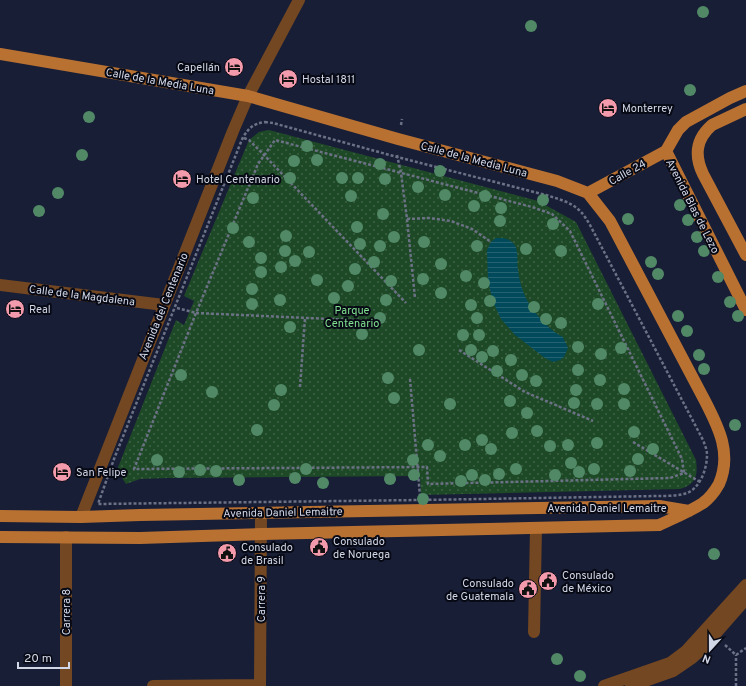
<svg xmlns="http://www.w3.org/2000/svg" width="746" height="686" viewBox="0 0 746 686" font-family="Overpass,sans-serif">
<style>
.park{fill:url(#park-dots)}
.water{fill:url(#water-rules)}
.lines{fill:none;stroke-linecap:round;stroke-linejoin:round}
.path{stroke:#6c7286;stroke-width:2.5;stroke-dasharray:3 2;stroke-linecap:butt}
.minor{stroke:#734722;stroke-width:12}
.major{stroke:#b97132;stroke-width:12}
.tree{fill:#518967}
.labels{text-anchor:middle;stroke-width:4;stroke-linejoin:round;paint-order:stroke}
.poi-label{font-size:11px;fill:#d2d7e7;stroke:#070914;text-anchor:start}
.street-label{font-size:11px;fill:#d2d7e7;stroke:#070914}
.park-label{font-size:11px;fill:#80e08f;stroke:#070914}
</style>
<defs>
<pattern id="park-dots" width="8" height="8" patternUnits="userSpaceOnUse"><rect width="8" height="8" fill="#1e4926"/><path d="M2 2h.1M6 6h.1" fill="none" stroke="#3e6246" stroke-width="1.8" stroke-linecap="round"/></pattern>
<pattern id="water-rules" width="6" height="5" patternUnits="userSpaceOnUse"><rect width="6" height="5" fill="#014a5c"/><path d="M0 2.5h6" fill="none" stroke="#256373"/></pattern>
</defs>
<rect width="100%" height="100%" fill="#181e36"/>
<path class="park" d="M269,130L538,201L576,222L696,460C698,476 696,484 680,489L421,495L420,476L169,478L140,479L126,484L117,470L176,320L184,325L194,301L184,296L249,140L259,132Z"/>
<path class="water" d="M496,238C502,238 509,238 513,243C520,250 516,262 518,270C519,279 522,291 527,300C534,313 550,331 563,337L568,348L564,357L560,360L553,362L545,358L515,335L501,319L493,302L488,281L487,250L491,242Z"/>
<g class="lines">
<path class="path" d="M265,122L273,123L397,157L546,195C558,199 572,202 581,212C584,215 587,220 590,225L703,440C705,445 707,450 707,455C707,469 700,488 687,493C678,496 667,496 658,496L420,500L98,504L114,459L243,137C250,127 253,124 265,122Z
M401,125L402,119
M244,138L249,140L264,155L406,303
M397,155L401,173L407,219L415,298
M407,219L429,218L451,221L472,229L491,242
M177,308L196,313L134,469L427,467L428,484L670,478L684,473L682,459L570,231L552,214L532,207L275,140L258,164L196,313L375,321
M459,350L525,392L593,421
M410,379L420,496
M300,387L305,318
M633,442L700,482
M725,645L736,655L746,648
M736,686V655"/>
<path class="minor" d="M0,285L164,305
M81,517L233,131L248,96L299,0
M534,632L536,528
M66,686V537
M153,686L260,685
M260,686L261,513
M604,686L670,663L686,651L746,585
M631,686L673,671L692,658L702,649L746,599"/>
<path class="major" d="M0,54L248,96L398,139L557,181L588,193L610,221L705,401C719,428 732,454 719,484C715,491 710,498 703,503C689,512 674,518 659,525L262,534L140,538L0,537
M746,109L712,125C696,139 694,155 703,174L746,255
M666,151L746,310
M666,151L678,130L686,122L730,98L746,91
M588,193L666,151
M0,516L81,517L140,515L659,506L689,511"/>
</g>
<g class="tree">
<circle cx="703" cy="12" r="6"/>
<circle cx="531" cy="26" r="6"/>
<circle cx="690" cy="90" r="6"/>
<circle cx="89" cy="117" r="6"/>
<circle cx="307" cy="146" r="6"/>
<circle cx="82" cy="155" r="6"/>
<circle cx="317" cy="160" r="6"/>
<circle cx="294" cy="161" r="6"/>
<circle cx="380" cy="164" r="6"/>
<circle cx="440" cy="171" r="6"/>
<circle cx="290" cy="178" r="6"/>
<circle cx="342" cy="178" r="6"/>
<circle cx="358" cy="178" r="6"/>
<circle cx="385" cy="179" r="6"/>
<circle cx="418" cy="187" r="6"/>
<circle cx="58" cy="193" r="6"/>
<circle cx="445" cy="195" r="6"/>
<circle cx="351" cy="196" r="6"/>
<circle cx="485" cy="196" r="6"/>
<circle cx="253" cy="198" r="6"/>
<circle cx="543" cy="200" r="6"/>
<circle cx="680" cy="205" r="6"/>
<circle cx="474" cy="206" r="6"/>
<circle cx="501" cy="208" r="6"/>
<circle cx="39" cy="211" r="6"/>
<circle cx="383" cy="214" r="6"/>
<circle cx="628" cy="219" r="6"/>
<circle cx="688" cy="220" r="6"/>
<circle cx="500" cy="221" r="6"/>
<circle cx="553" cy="224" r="6"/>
<circle cx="357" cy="227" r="6"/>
<circle cx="233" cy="228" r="6"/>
<circle cx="286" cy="236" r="6"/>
<circle cx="394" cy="237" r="6"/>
<circle cx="697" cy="237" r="6"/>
<circle cx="249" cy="242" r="6"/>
<circle cx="424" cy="242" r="6"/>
<circle cx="360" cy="244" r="6"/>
<circle cx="380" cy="246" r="6"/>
<circle cx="477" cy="246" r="6"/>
<circle cx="526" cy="249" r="6"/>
<circle cx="285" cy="251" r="6"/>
<circle cx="561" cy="251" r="6"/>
<circle cx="704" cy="251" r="6"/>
<circle cx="309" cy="252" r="6"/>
<circle cx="261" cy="258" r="6"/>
<circle cx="295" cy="261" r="6"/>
<circle cx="374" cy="262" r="6"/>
<circle cx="651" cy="262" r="6"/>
<circle cx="441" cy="264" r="6"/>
<circle cx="281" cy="267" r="6"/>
<circle cx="355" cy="269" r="6"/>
<circle cx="261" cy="272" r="6"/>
<circle cx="658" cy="274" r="6"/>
<circle cx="466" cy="276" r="6"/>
<circle cx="718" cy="277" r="6"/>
<circle cx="423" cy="279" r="6"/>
<circle cx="317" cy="280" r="6"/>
<circle cx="391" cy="281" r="6"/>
<circle cx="484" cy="283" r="6"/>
<circle cx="348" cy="286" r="6"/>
<circle cx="252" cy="289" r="6"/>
<circle cx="441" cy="293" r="6"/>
<circle cx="334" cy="298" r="6"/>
<circle cx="280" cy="300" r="6"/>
<circle cx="386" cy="300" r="6"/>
<circle cx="490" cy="301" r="6"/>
<circle cx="730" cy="302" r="6"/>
<circle cx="252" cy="304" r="6"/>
<circle cx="598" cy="304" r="6"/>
<circle cx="471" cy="305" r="6"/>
<circle cx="534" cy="307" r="6"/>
<circle cx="678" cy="316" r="6"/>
<circle cx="738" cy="316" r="6"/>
<circle cx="380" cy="318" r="6"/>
<circle cx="477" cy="318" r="6"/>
<circle cx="546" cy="319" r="6"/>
<circle cx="561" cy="323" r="6"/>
<circle cx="290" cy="327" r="6"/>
<circle cx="687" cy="331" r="6"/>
<circle cx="362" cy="334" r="6"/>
<circle cx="463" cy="335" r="6"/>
<circle cx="479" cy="335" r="6"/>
<circle cx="578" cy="347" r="6"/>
<circle cx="621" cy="348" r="6"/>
<circle cx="419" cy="350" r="6"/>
<circle cx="471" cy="350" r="6"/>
<circle cx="493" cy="351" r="6"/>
<circle cx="601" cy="354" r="6"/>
<circle cx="699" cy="355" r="6"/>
<circle cx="482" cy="357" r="6"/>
<circle cx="511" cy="360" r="6"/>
<circle cx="704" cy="369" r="6"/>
<circle cx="578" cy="370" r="6"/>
<circle cx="497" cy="371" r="6"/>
<circle cx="181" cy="375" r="6"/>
<circle cx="522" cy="375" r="6"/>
<circle cx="388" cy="378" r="6"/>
<circle cx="600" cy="380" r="6"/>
<circle cx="536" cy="381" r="6"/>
<circle cx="624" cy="389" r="6"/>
<circle cx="281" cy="390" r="6"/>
<circle cx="576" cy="390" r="6"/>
<circle cx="212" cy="392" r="6"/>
<circle cx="394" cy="398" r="6"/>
<circle cx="510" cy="401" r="6"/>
<circle cx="574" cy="403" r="6"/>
<circle cx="450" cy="404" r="6"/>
<circle cx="597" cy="404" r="6"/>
<circle cx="624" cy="404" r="6"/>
<circle cx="274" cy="405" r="6"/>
<circle cx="527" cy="413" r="6"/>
<circle cx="735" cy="425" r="6"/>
<circle cx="257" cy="430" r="6"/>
<circle cx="537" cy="431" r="6"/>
<circle cx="634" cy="432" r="6"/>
<circle cx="512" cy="433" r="6"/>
<circle cx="482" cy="440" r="6"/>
<circle cx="597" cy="443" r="6"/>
<circle cx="428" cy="445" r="6"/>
<circle cx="465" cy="445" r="6"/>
<circle cx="568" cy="445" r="6"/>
<circle cx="550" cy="446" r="6"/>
<circle cx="491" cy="449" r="6"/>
<circle cx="653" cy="449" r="6"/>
<circle cx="440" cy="456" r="6"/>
<circle cx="638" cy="459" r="6"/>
<circle cx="157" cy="460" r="6"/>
<circle cx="413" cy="460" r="6"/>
<circle cx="571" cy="463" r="6"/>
<circle cx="306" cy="469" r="6"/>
<circle cx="516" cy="469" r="6"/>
<circle cx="594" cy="469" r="6"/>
<circle cx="200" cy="470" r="6"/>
<circle cx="216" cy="471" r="6"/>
<circle cx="630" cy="471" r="6"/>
<circle cx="179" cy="472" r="6"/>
<circle cx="579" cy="472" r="6"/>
<circle cx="499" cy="474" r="6"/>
<circle cx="414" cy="475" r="6"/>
<circle cx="472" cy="475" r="6"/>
<circle cx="555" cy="475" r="6"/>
<circle cx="295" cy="478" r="6"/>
<circle cx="390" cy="479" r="6"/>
<circle cx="239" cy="480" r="6"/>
<circle cx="485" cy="480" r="6"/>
<circle cx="461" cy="481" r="6"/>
<circle cx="323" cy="483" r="6"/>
<circle cx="423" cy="499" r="6"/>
<circle cx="714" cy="554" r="6"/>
<circle cx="557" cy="659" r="6"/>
<circle cx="580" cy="676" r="6"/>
</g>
<defs>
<g id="hotel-disc" transform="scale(1)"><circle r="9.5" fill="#f39aac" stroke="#070914"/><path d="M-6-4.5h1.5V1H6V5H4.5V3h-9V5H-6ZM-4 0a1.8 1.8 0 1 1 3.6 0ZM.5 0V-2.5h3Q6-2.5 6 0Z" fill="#111"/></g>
<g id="civic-disc" transform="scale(1)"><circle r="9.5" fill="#f39aac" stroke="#070914"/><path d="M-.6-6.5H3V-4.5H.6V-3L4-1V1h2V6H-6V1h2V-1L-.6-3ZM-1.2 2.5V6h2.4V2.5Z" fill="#111"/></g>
</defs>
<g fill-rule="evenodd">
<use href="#hotel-disc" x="234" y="67"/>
<use href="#hotel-disc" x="288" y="79"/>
<use href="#hotel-disc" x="608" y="108"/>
<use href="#hotel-disc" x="182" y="179"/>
<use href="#hotel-disc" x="15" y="309"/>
<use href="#hotel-disc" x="62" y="472"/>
<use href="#civic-disc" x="319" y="547"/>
<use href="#civic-disc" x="227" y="553"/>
<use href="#civic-disc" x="548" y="581"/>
<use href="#civic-disc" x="528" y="589"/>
</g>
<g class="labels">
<g class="poi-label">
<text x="220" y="71" text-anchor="end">Capellán</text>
<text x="302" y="83">Hostal 1811</text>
<text x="622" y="112">Monterrey</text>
<text x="196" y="183">Hotel Centenario</text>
<text x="29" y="313">Real</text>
<text x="76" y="476">San Felipe</text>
<text x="333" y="545">Consulado<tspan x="333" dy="13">de Noruega</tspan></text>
<text x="241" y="551">Consulado<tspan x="241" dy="13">de Brasil</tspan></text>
<text x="562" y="579">Consulado<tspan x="562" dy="13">de México</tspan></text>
<text x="514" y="587" text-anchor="end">Consulado<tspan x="514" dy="13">de Guatemala</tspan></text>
</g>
<g class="street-label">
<text transform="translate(160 81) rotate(10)" y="4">Calle de la Media Luna</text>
<text transform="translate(474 159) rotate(15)" y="4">Calle de la Media Luna</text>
<text transform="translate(627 172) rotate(-29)" y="4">Calle 24</text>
<text transform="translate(693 206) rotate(63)" y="4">Avenida Blas de Lezo</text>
<text transform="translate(82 295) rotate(7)" y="4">Calle de la Magdalena</text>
<text transform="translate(163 306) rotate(-68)" y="4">Avenida del Centenario</text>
<text x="607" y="512">Avenida Daniel Lemaitre</text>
<text transform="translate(283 512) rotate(-1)" y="4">Avenida Daniel Lemaitre</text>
<text transform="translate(261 599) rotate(-90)" y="4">Carrera 9</text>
<text transform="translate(66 612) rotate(-90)" y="4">Carrera 8</text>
</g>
<g class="park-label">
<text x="352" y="314">Parque<tspan x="352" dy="13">Centenario</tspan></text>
</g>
</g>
<g transform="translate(710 650) rotate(201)" stroke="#070914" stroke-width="3" paint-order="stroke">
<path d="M0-3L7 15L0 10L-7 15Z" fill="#d2d7e7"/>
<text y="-6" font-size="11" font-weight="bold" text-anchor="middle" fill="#d2d7e7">N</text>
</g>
<path d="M18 662v6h51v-6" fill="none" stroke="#d2d7e7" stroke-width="2"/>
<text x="24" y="662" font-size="12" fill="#d2d7e7" stroke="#070914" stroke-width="3" paint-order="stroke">20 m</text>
</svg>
